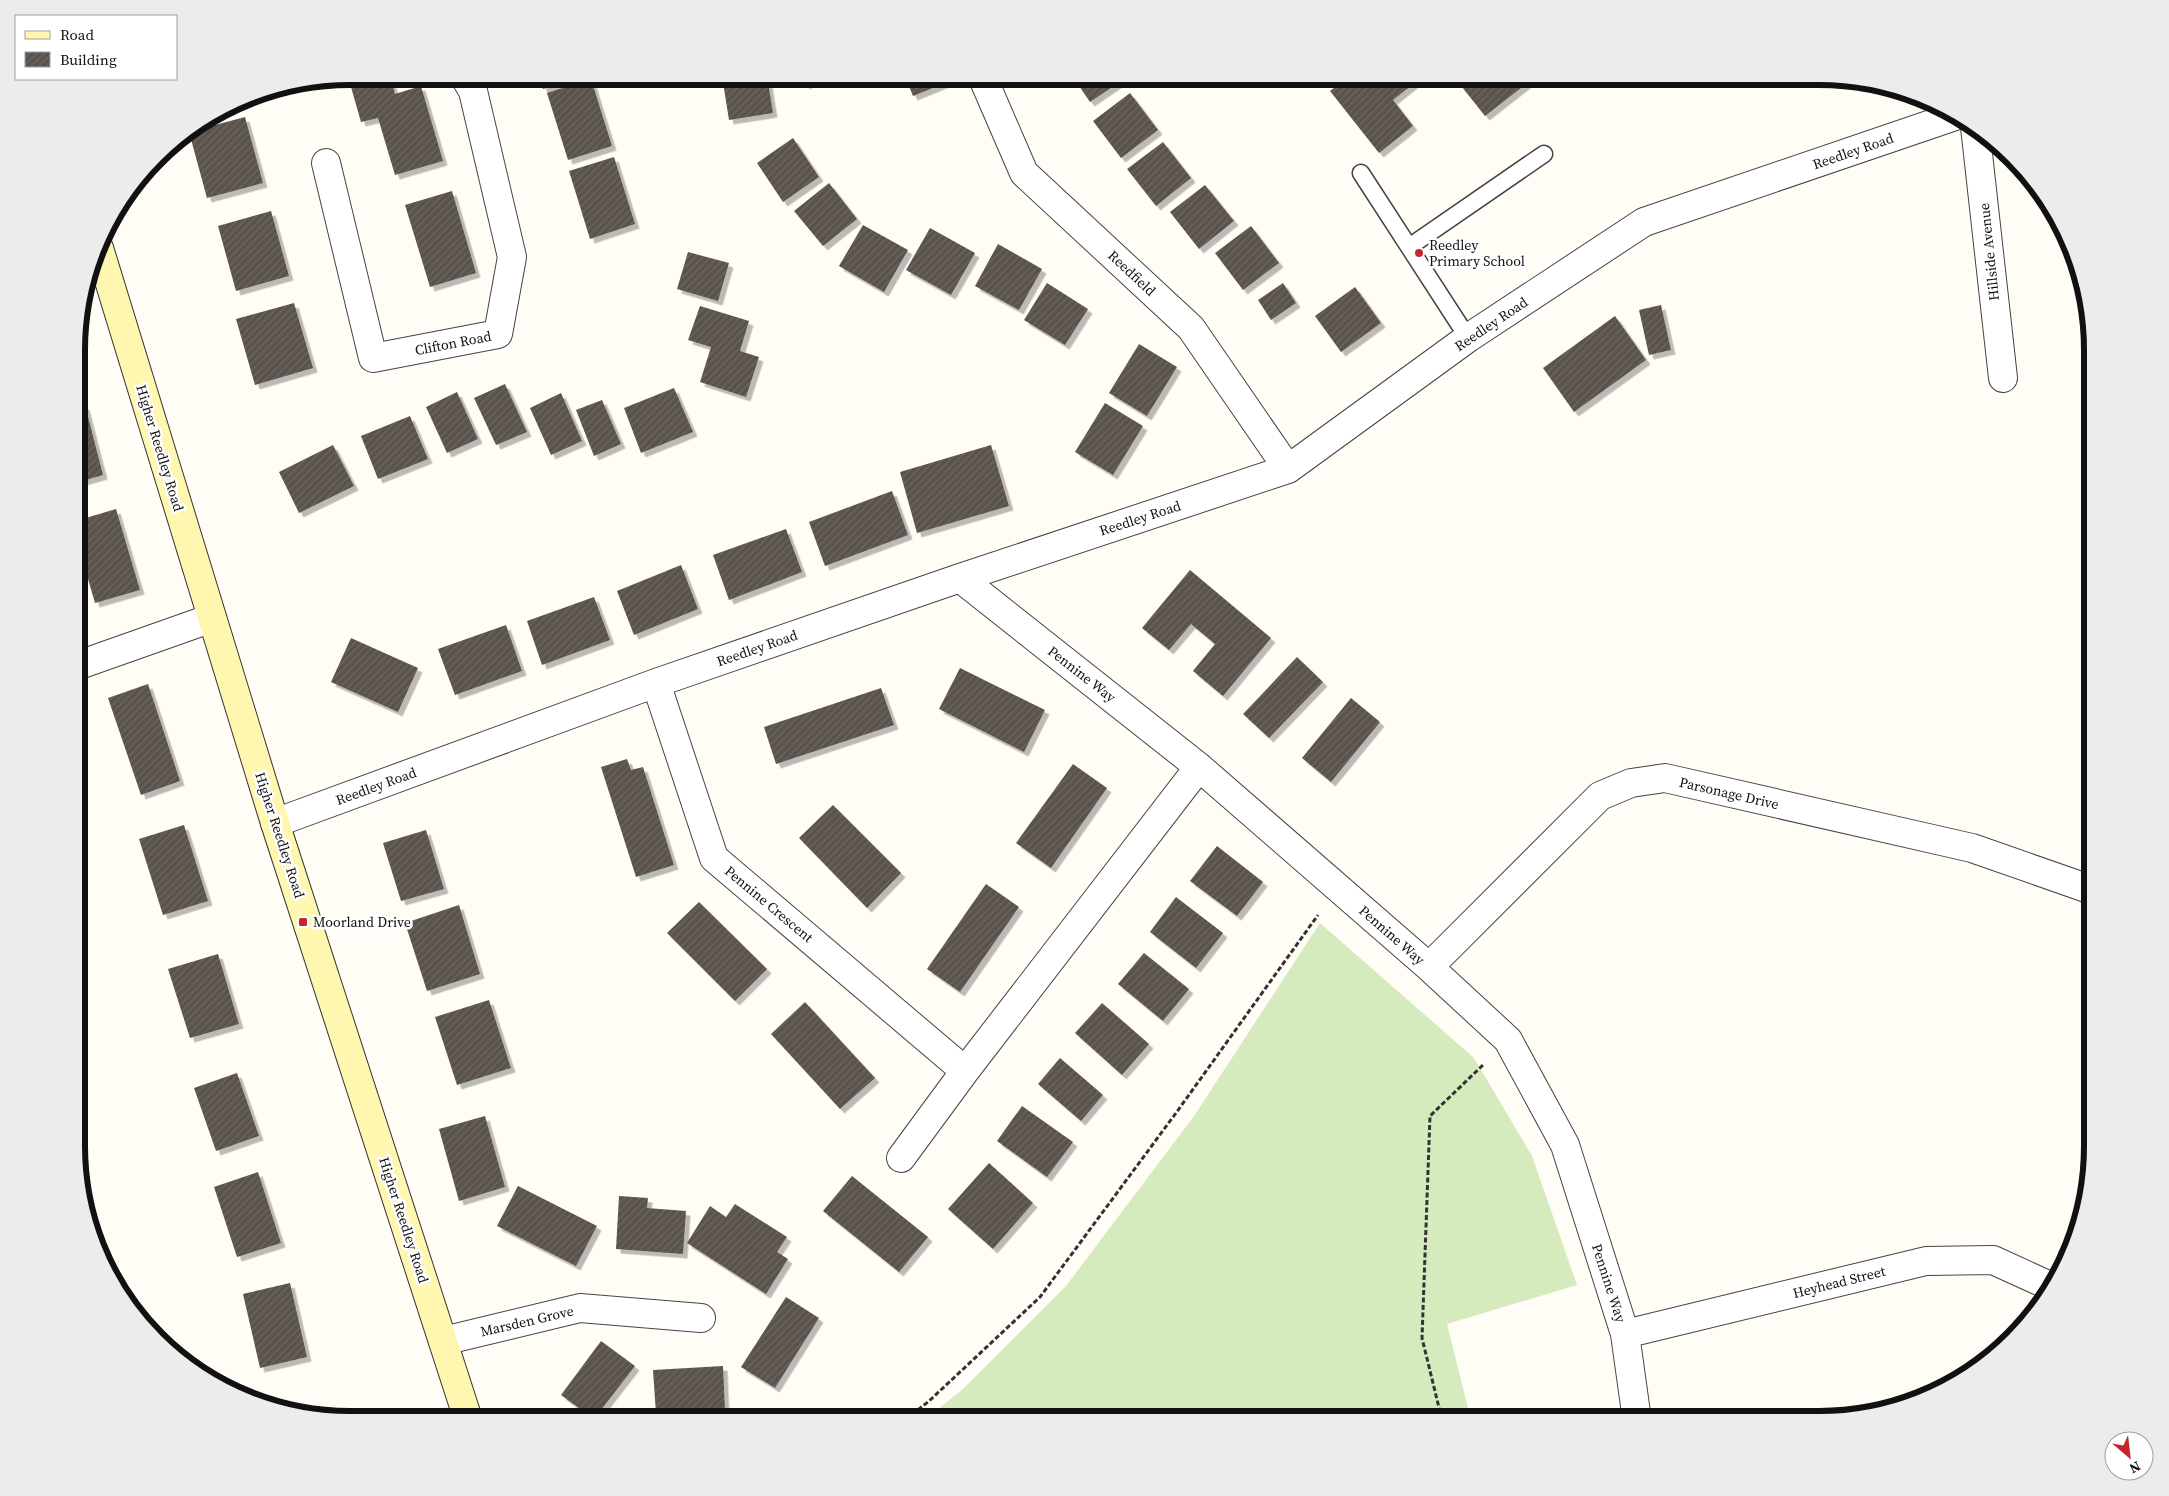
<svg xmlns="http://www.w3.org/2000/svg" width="2169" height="1496" viewBox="0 0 2169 1496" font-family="'Source Serif 4',serif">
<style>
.grass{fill:#d5ebbd}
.building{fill:url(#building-hatch);filter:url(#shadow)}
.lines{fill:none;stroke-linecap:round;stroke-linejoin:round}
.lane-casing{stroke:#444;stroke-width:19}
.street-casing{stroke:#444;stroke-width:30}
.secondary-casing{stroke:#333;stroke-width:30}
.path{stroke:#333;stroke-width:3;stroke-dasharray:5 2.5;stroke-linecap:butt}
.lane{stroke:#fff;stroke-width:16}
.street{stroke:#fff;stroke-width:28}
.secondary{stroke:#fff6b0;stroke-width:28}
.poi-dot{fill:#c4262e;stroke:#fff;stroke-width:2}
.labels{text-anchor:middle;stroke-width:5;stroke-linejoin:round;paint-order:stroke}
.street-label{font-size:14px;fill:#111;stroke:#fff}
.poi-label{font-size:14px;fill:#111;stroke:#fff;text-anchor:start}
.rim{fill:none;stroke:#111;stroke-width:6}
</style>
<defs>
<pattern id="building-hatch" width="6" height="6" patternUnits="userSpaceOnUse" patternTransform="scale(1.25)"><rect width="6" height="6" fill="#5a524d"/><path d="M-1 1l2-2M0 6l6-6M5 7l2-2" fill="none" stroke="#6d6662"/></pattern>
<filter id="shadow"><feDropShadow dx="4.5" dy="4.5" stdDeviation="0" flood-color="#0004"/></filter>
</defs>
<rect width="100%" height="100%" fill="#fffdf5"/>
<path class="grass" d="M1320,923L1474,1058L1532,1156L1577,1285L1447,1324L1471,1420L926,1419L964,1388L1066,1286L1194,1116Z"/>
<path class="building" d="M388,76H390L395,94L421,86L443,161L395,175L378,118L361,122L351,87Z
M539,76H583V77L543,89Z
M722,76H767L773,113L729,120Z
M790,76H811L807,85Z
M905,76H954L955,79L913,96Z
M1073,77H1127L1090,102Z
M1349,77H1422L1393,100L1413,126L1379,153L1330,91Z
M1454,77H1535L1485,116Z
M591,79L612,146L568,160L547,93Z
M1130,93L1158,130L1121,158L1093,121Z
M245,117L263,183L207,198L189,132Z
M793,138L819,177L783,202L757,163Z
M1163,142L1191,178L1156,206L1127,169Z
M614,157L635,224L590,239L569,171Z
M829,183L857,219L823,246L794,211Z
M1205,185L1234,221L1199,249L1170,212Z
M452,191L476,273L430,287L405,205Z
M271,211L289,276L236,291L218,226Z
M863,225L908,250L884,292L839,266Z
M1251,226L1279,263L1243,290L1215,253Z
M930,228L975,253L951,295L906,270Z
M998,244L1042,269L1019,310L975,286Z
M688,252L729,263L718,301L677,289Z
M1047,283L1088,309L1065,345L1024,320Z
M1283,283L1296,303L1271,320L1258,300Z
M1355,287L1381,323L1341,352L1315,316Z
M294,303L313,368L255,385L236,319Z
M1661,305L1671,350L1649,355L1639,310Z
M700,306L749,321L740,351L759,357L746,397L700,382L711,347L688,340Z
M1615,316L1646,360L1574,412L1543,368Z
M1139,344L1177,367L1147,416L1109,393Z
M505,384L527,432L496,445L474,398Z
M674,388L693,432L641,453L624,408Z
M457,392L478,439L447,453L426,407Z
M561,393L582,441L551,455L530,408Z
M602,400L621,444L594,456L576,410Z
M1105,403L1143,426L1113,475L1075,452Z
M85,405L103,475L79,482V407Z
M410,416L428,459L378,479L361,436Z
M333,445L354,486L299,513L279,472Z
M991,445L1009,506L917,533L900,472Z
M892,491L908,535L825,566L809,522Z
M116,509L140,590L95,603L79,548V520Z
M786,529L802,572L729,600L713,555Z
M681,565L698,609L634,635L617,591Z
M1190,570L1271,638L1223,696L1193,671L1215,644L1191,624L1169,650L1142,628Z
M594,597L610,640L542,665L527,621Z
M506,625L522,671L455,695L438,649Z
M351,638L418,668L398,712L331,682Z
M1297,657L1323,682L1269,738L1243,714Z
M960,668L1045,710L1024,752L939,709Z
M148,684L180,781L141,795L108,698Z
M881,688L894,725L776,764L764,727Z
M1351,698L1380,722L1331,782L1302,758Z
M627,759L631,770L643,767L674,865L636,877L601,767Z
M1073,764L1107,788L1051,868L1016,843Z
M833,805L901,873L867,908L799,838Z
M184,825L208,901L163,915L139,839Z
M426,830L444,889L401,901L383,843Z
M1217,846L1263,882L1237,916L1190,881Z
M986,884L1019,907L960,992L927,969Z
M1176,897L1223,933L1196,968L1150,932Z
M699,902L767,969L735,1001L667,933Z
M459,905L480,974L427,991L405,923Z
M1144,953L1189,989L1163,1021L1118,984Z
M218,954L239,1024L190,1038L168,969Z
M489,1000L511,1068L457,1085L435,1017Z
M805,1002L875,1078L840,1109L771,1034Z
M1102,1003L1149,1044L1122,1075L1075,1033Z
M1060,1058L1103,1095L1081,1121L1038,1084Z
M237,1073L259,1136L216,1151L194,1088Z
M1022,1106L1073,1142L1047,1177L997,1141Z
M485,1116L505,1187L459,1201L439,1129Z
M989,1163L1033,1203L993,1249L948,1209Z
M258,1172L281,1243L237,1257L214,1187Z
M852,1176L928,1237L899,1272L823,1211Z
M518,1186L597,1226L576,1266L497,1226Z
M619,1196L648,1198L647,1208L686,1211L683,1254L616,1249Z
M735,1204L787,1237L777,1252L788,1259L766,1294L687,1243L710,1206L726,1217Z
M290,1283L307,1357L260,1368L243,1294Z
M786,1297L819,1318L775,1388L741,1367Z
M601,1341L635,1366L594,1419L561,1395Z
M723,1366L725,1410L656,1414L653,1370Z"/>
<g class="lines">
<g class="lane-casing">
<path id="lane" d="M1361,173L1468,338
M1409,247L1544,154"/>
</g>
<g class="street-casing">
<path id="street" d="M982,76L1024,173L1191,328L1288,469
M1975,127L2003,378
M326,163L373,358L498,334L512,257L473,91L464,76
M960,578L1199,767L1429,967L1508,1040L1565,1145L1625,1334L1637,1420
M79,665L212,618
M656,683L714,858L965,1071
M275,823L656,683L960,578L1288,469L1468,338L1644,222L1955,116
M1429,967L1600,796L1631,783L1665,778L1972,848L2092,890
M901,1158L965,1071L1199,767
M1625,1334L1926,1261L1993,1260L2050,1286
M443,1341L580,1308L701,1318"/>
</g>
<g class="secondary-casing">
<path id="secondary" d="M99,248L275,823L468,1419"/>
</g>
<path class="path" d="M906,1419L928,1402L1040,1297L1176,1113L1318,915
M1442,1420L1422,1338L1430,1116L1484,1064"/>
<use href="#lane" class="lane"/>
<use href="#street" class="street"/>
<use href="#secondary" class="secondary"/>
</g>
<g class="poi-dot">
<circle cx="1419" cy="253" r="5"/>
<rect x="298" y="917" width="10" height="10" rx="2.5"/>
</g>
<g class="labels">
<g class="street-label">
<text transform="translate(1853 151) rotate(-19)" y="5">Reedley Road</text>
<text transform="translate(1989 252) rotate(-96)" y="5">Hillside Avenue</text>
<text transform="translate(1132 273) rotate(43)" y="5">Reedfield</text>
<text transform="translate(1491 324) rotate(-34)" y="5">Reedley Road</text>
<text transform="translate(453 343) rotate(-11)" y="5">Clifton Road</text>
<text transform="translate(160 448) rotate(73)" y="5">Higher Reedley Road</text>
<text transform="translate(1140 518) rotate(-18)" y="5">Reedley Road</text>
<text transform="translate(757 648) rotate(-19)" y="5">Reedley Road</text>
<text transform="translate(1082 674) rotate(38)" y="5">Pennine Way</text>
<text transform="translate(376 786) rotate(-20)" y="5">Reedley Road</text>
<text transform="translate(1729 793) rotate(13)" y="5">Parsonage Drive</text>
<text transform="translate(280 835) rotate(72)" y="5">Higher Reedley Road</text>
<text transform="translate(769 904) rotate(40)" y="5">Pennine Crescent</text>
<text transform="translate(1392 935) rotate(41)" y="5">Pennine Way</text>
<text transform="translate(404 1220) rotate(72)" y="5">Higher Reedley Road</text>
<text transform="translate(1839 1282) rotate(-14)" y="5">Heyhead Street</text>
<text transform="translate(1609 1283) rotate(72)" y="5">Pennine Way</text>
<text transform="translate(527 1321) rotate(-13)" y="5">Marsden Grove</text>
</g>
<g class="poi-label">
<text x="1429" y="250">Reedley<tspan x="1429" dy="16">Primary School</tspan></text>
<text x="313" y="927">Moorland Drive</text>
</g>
</g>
<path d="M0 0H2169V1496H0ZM350 85H1819A265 265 0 0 1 2084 350V1146A265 265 0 0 1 1819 1411H350A265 265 0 0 1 85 1146V350A265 265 0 0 1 350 85Z" fill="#ececec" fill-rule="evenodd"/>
<path class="rim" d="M350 85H1819A265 265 0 0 1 2084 350V1146A265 265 0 0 1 1819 1411H350A265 265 0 0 1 85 1146V350A265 265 0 0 1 350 85Z"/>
<rect x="15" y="15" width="162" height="65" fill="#ffffff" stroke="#a0a0a0"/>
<rect x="25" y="31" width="25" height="8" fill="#fff6b0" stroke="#a0a0a0"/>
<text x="60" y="40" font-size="15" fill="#111111">Road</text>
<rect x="25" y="52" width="25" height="15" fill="url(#building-hatch)" stroke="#a0a0a0"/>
<text x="60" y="65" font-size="15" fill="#111111">Building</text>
<g transform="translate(2129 1456) rotate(152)"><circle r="24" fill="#ffffff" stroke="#a0a0a0"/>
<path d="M0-4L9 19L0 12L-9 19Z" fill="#c4262e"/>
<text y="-8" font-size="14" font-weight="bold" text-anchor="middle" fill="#111111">N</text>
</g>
</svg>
